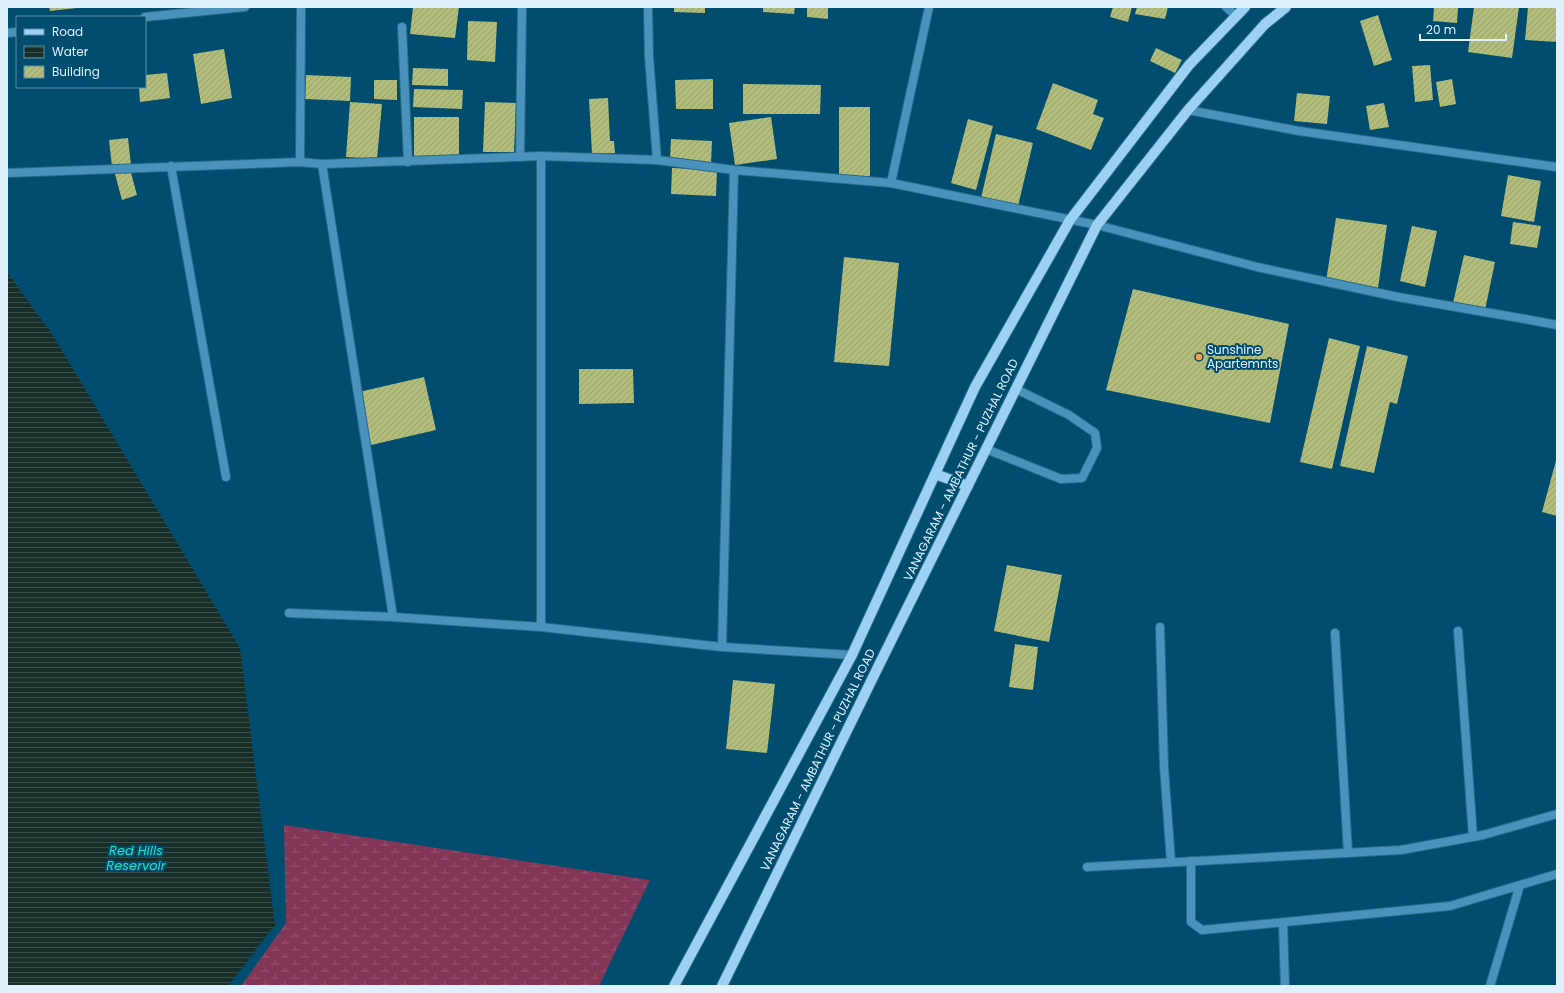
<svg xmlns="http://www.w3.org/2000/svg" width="1564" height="993" viewBox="0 0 1564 993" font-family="Poppins,sans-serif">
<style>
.wetland{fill:url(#wetland-marsh)}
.water{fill:url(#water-rules)}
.building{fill:url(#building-hatch)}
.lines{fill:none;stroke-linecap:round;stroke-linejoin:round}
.lane-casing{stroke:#286b89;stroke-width:10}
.street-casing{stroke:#286b89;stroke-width:10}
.primary-casing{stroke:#286b89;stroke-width:12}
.lane{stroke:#4992bb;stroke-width:8}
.street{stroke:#4992bb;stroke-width:8}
.primary{stroke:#9cd1f3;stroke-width:10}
.poi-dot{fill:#fc9d54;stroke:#004d6f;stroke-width:1.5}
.labels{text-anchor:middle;stroke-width:4;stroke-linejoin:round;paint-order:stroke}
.poi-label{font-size:12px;fill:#def1fd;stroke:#004d6f;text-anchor:start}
.street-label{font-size:12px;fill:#def1fd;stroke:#004d6f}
.water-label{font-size:13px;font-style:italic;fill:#1fdfbd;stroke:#004d6f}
</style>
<defs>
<pattern id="wetland-marsh" width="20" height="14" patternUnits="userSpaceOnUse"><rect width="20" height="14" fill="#843657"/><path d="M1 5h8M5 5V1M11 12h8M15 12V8" fill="none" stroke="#955470"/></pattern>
<pattern id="water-rules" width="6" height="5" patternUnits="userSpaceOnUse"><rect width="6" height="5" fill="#182f29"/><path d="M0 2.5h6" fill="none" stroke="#394e49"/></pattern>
<pattern id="building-hatch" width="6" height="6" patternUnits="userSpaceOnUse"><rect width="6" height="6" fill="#b2bc7c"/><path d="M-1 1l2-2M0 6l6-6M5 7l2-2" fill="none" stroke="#969f70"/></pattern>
</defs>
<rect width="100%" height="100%" fill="#004d6f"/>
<path class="wetland" d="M284,825L650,880L599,986H241L286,923Z"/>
<path class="water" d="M7,272L54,337L240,648L275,925L228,986H7Z"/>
<path class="building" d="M49,7H77V8L50,11Z
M413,7H459L455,38L410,34Z
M674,7H705V13L674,12Z
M763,7H795L794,14L763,12Z
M807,7H828V19L807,17Z
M1113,7H1132L1128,22L1110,17Z
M1137,7H1168L1165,19L1135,14Z
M1434,7H1458L1457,23L1433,21Z
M1474,7H1519L1512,58L1468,52Z
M1528,7H1557V42L1525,40Z
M1378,15L1392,60L1374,66L1360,21Z
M468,21L497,22L495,62L467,60Z
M1156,48L1182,60L1175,73L1150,61Z
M224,49L232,98L201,104L193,54Z
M1430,65L1433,100L1415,102L1412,66Z
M413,68L448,69V86L412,85Z
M167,73L170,98L140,102L139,87H145V75Z
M306,75L351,77L350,101L305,99Z
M713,79V109H676L675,80Z
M1452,79L1456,104L1440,107L1436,82Z
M374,80H397V100L374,99Z
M1053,83L1098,100L1093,114L1104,118L1091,150L1036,129Z
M743,84L821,85L820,114H743Z
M414,89L463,90L462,109L413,107Z
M1297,93L1330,96L1327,124L1294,121Z
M608,98L610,141H614L615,153L592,154L589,99Z
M350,102L382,104L377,159L346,157Z
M485,102L516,103L514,152H483Z
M1384,103L1389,127L1370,130L1366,106Z
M839,107H870V176H839Z
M414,117H459V157H414Z
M771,117L777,159L735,165L729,123Z
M968,119L993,126L976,190L951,183Z
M996,134L1033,143L1018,206L981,198Z
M128,138L131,165L112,167L109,140Z
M671,139L712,141L711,163L670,160Z
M672,168L717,170L716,196L671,194Z
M130,169L137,195L122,200L115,174Z
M1508,175L1541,181L1534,222L1501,216Z
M1336,218L1387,225L1378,288L1326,281Z
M1513,222L1541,226L1537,248L1510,244Z
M1412,226L1437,231L1425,287L1400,281Z
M1464,255L1495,262L1485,310L1453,303Z
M844,257L899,263L889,366L834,362Z
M1133,289L1289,324L1270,423L1106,390Z
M1329,338L1360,346L1332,469L1300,462Z
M1367,346L1408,356L1397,404L1390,402L1374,473L1340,466Z
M579,369H633L634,403L579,404Z
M424,377L436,430L371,445L359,392Z
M1557,457V516L1542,512Z
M1007,565L1062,575L1049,642L994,631Z
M1015,644L1038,647L1033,690L1009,687Z
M733,680L775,684L767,753L726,749Z"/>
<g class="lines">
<g class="lane-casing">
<path id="lane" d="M986,449L1061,479L1082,478L1097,448L1095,433L1069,415L1016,389"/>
</g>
<g class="street-casing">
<path id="street" d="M648,7L649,57L657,160
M1226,7L1235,15
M145,17L245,7
M402,27L408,162
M7,33L17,32
M1188,110L1299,131L1557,167
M520,157L522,7
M300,162L301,7
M322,164L393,617
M171,166L226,477
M7,173L300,162L322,164L541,156L657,160L734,170L891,183L1097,225L1257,267L1398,297L1525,319L1557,325
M891,183L929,7
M289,613L393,617L541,627L722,647L852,655
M541,627V156
M1160,627L1164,767L1171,862
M1458,631L1473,837
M1335,633L1348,853
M722,647L734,170
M1191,861V922L1202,930L1450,906L1557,874
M1087,867L1401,850L1483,835L1557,814
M1283,922L1285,986
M1490,986L1520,885"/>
</g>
<g class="primary-casing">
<path id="primary" d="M935,474L968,486
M674,986L852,655L975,387L1070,220L1189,65L1245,7
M722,986L880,663L1097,225L1188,110L1265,24L1286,7"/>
</g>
<use href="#lane" class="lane"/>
<use href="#street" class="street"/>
<use href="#primary" class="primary"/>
</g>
<circle class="poi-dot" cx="1199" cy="357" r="4"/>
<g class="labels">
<g class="poi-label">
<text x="1207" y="354">Sunshine<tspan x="1207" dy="14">Apartemnts</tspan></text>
</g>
<g class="street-label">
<text transform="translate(961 470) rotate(-64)" y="4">VANAGARAM - AMBATHUR - PUZHAL ROAD</text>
<text transform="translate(818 760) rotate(-64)" y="4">VANAGARAM - AMBATHUR - PUZHAL ROAD</text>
</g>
<g class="water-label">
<text x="136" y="855">Red Hills<tspan x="136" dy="15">Reservoir</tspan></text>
</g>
</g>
<rect width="1564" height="993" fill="none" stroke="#def1fd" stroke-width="16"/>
<rect x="16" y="16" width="130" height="72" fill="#004d6f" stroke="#598fa8"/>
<rect x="24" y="29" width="20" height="6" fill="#9cd1f3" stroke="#598fa8"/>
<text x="52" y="36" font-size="12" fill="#def1fd">Road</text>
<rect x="24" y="46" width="20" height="12" fill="url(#water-rules)" stroke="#598fa8"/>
<text x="52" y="56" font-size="12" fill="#def1fd">Water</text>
<rect x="24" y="66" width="20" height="12" fill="url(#building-hatch)" stroke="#598fa8"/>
<text x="52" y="76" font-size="12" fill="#def1fd">Building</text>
<path d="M1420 34v6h86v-6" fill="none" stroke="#def1fd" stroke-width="2"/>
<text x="1426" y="34" font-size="12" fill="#def1fd" stroke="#004d6f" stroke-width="3" paint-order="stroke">20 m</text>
</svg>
